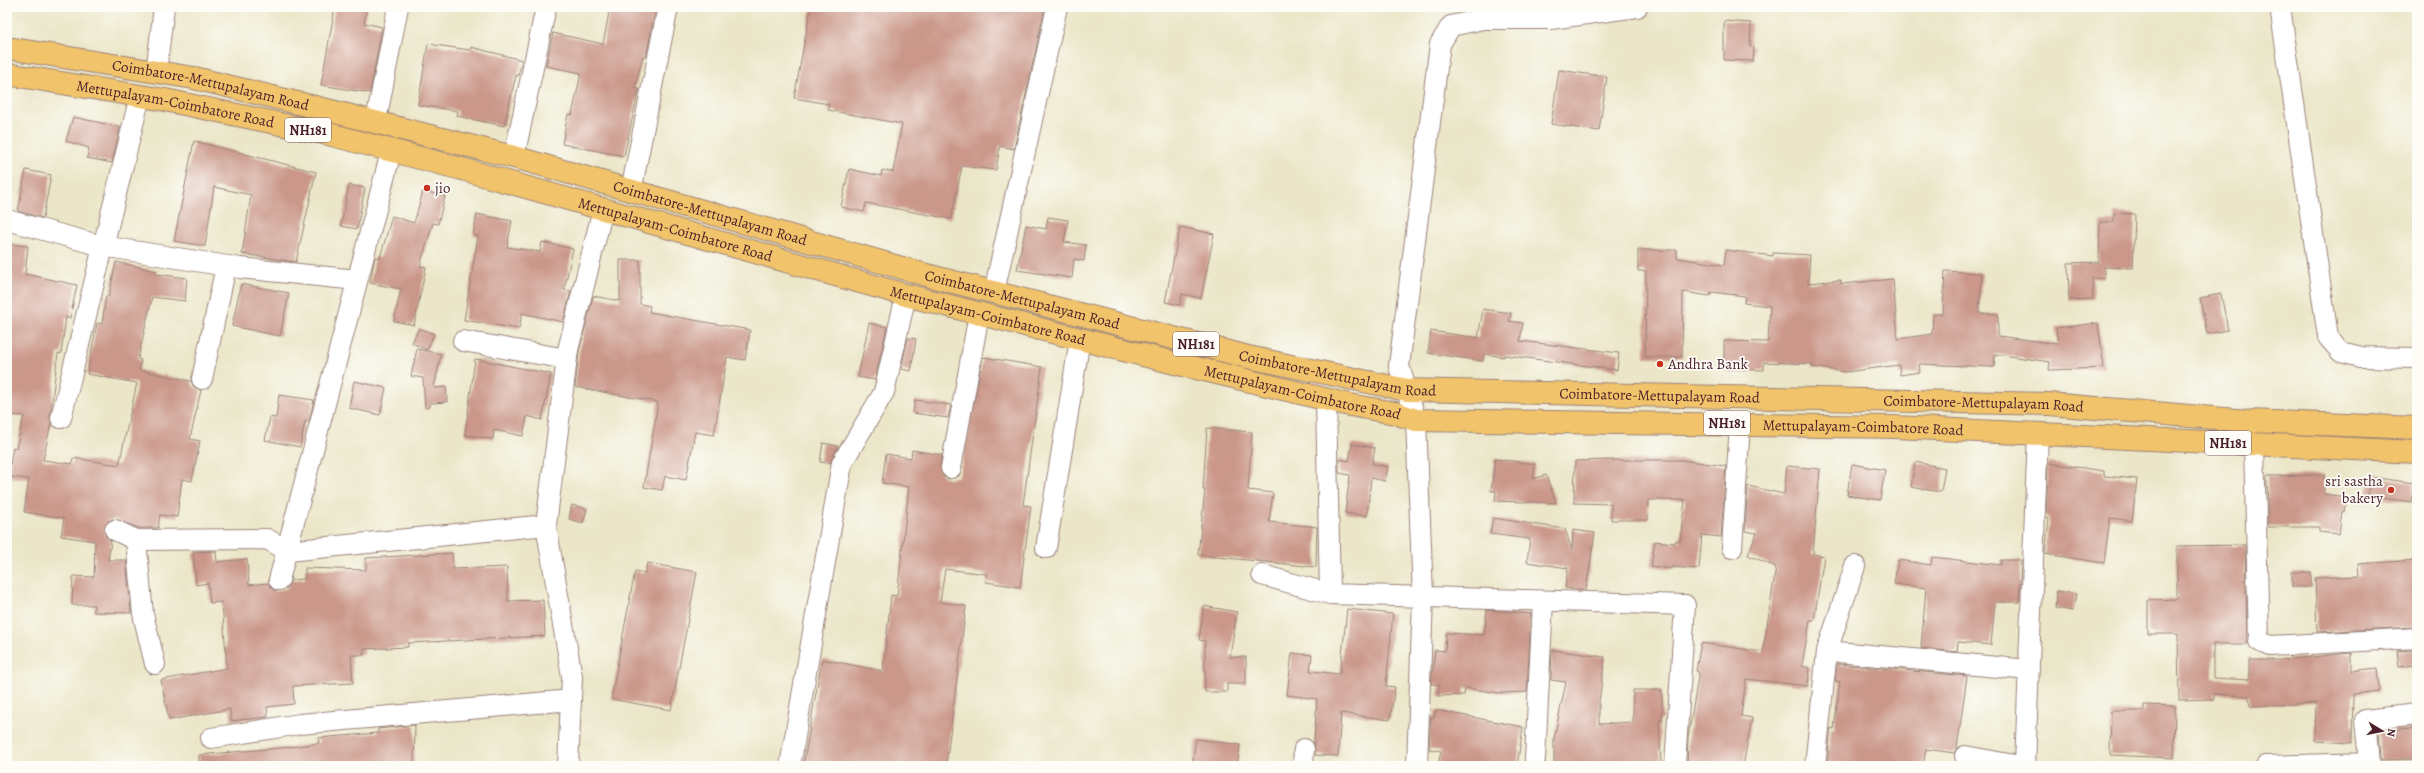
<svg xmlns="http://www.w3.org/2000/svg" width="2424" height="773" viewBox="0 0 2424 773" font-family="Alegreya,serif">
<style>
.building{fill:#ca9789}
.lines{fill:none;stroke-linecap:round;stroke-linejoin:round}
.minor-casing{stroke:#9a827a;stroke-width:22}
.highway-casing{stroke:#9a827a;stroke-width:24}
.minor{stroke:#fff;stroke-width:20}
.highway{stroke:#f1c36a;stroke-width:22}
.poi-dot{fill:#c8321e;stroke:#fdfcf7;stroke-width:1.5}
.labels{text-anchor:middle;stroke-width:3.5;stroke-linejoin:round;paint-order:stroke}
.shield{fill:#fdfcf7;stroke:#806168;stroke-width:1}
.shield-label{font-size:14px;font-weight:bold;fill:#4a1f2b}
.street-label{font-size:15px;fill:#4a1f2b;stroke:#fdfcf7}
.poi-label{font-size:15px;fill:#4a1f2b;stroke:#fdfcf7;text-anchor:start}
</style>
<rect width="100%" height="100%" fill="#fdfcf7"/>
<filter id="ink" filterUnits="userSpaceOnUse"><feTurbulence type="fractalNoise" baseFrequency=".025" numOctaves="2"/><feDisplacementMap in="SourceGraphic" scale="8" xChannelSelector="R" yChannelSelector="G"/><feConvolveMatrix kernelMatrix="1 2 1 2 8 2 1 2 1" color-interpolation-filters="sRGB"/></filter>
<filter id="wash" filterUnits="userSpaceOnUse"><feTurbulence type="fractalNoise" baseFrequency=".012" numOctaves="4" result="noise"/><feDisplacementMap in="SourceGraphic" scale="16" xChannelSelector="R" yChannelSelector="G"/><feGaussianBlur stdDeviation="0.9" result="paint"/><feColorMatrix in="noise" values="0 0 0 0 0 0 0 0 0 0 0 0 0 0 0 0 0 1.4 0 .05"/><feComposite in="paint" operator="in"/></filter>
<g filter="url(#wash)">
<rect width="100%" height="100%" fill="#ebe6c8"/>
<g id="blocks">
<path class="building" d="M335,7H367L364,23L382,27L370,93L321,85Z
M610,7H656L646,57L643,56L635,88L639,89L624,156L562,144L568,114L572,115L581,73L546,66L553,33L603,44Z
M811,7H1045L1014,149L1000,146L996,170L962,166L951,219L866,203L864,212L841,207L849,169L881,176L882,170L893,172L902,124L828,110L829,104L794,98Z
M1724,21L1751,23L1750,46L1754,47L1753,61L1724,60Z
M428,44L470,50L471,47L522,60L518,76L516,75L504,126L457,116L458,111L418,105Z
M1559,70L1607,77L1599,131L1551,124Z
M73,117L120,127L112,163L87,158L89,148L66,141Z
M194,141L316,172L296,262L242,254L251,195L214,187L205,246L174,241Z
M26,170L51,175L43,218L18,211Z
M349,185L365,188L357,229L341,226Z
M423,191L445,196L438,224L433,223L420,266L426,267L414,325L394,321L401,289L370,283L375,257L380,258L392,216L414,223Z
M2114,213L2135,214L2133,268L2104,267V278H2092L2093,299L2069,300L2068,263L2099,262L2100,222H2114Z
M477,214L512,221L507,247L540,252L542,242L573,249L564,290L571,291L563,322L522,313L519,329L464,320L478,236L473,235Z
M1048,217L1068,220L1064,242L1086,245L1084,261L1074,259L1072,278L1017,270L1026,225L1046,229Z
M1180,227L1214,234L1201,298L1182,294L1180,305L1165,302Z
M7,244L28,246L25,274L77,285L70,318L66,317L61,354L58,353L50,416L51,423L43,460L72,464L73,458L119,465L137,383L87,374L97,323L102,324L106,296H109L116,262L157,271L156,274L187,278L185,301L152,297L138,359L141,360L139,370L191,381L194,387L201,390L190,439L200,441L192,481L182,479L177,517L160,515L158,528H139L114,519L108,521L104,531L106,537L111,541L108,560H126L131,613L94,612V605H72L73,576L94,577L95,541L61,536L64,518L24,512L29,479L8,477L13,447L16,448L24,416L7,415Z
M1638,250H1677V258L1724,265L1726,250L1773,256V253L1810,255L1808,283L1841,280V284L1893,279L1898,339L1932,334L1933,314H1943L1945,271L1982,273L1979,313L1998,314V336L2058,344L2056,328L2098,323L2104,368L2049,370L2050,362L1995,354L1994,367L1919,364L1920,372L1900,375L1899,365L1845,372L1812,367V364L1764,362V370L1724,369V341L1768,342L1770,306L1744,303L1745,296L1711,292L1710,296L1683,292L1682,357H1645L1646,271H1638Z
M620,260H640V304L650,306L649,312L750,330L745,360L727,357L714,435L695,432L686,480L665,476L662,490L644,487L658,402L575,387L579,352L593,296L620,301Z
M241,284L289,293L280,336L232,326Z
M2221,294L2228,330L2207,334L2200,298Z
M1483,309L1511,313L1509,321L1523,323L1520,341L1619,353L1617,370L1504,355V357L1484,354L1483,361L1428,353L1431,331L1478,338Z
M869,323L887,327L875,380L858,377Z
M419,328L434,334L427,350L412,343Z
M908,338L916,339L911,371L901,369Z
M417,349L441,354L434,388L446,387L447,402L431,403L429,408H425L423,378L411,376Z
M983,357L1042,367L1023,505L1031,506L1020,587L986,582L987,574L945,569L940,602L966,606L946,766H803L822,659L883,671L891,595L897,596L909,487L882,483L886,454L911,458L912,450L942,455L940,466L943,476L949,479L959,476Z
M475,359L551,374L542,420L527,416L523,436L494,430L493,439L465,435Z
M354,381L386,388L380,415L349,408Z
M279,395L314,400L309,422L305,421L300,447L265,440L270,417L276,418Z
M915,400L951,405L948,418L913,413Z
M1207,428L1252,432L1248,490L1273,493L1269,522L1317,527L1316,567L1198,555L1205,490H1203Z
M823,443L838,446L830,463L820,462Z
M1352,444L1375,448L1372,464L1388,467L1385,481L1371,478L1367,516L1345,513L1350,475L1339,473V459L1349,461Z
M1495,459L1535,464L1533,479L1546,475L1556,503L1495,501L1496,491H1491Z
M1612,460H1681L1726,466L1721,537L1702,535L1699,569L1671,567V569L1651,566L1655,541L1675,543L1676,540L1680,541L1685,500H1649L1648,520H1611V504L1574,503L1575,461Z
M1915,462L1945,468L1941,492L1911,487Z
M2048,463L2104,471V476L2137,479L2132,521L2110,518L2104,563L2045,554L2049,518L2046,517Z
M1852,464L1885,470L1880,500L1847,495Z
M1787,466L1820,469L1813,554L1824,556L1814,620H1810L1802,666L1810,668L1808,686L1746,679L1741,716L1752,718L1743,766H1687L1688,737L1699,672L1696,671L1701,643L1763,652L1776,567L1748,555L1757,533L1745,531L1748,486L1784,494Z
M2324,475V494L2347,497L2345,512L2342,511L2339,534L2319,532V527H2268L2267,476Z
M2370,477L2414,483L2412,502L2368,496Z
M572,505L587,509L583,523L569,519Z
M1493,518L1565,529L1572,550L1573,530L1595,533L1586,590L1565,588L1568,568L1527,562L1530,539L1490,534Z
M2245,545L2247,644H2213V678L2249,680V660H2280L2352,653V671L2377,668L2379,691L2353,694L2352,743L2315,741L2316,703L2250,706L2249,696L2214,694V699L2179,700L2178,634H2148V600L2177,599V546Z
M216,551L217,562L247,559L249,585L268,583L271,588L276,591L287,588L291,580L305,579V568L366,570V558L452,553L453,569L507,567L508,601L543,600L545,636L408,643V647L364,649V655H351L353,683L293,686L294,704L267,707L268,717L231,721L230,709L169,720L161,680L227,668L222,602L210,603L208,583L196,585L193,552Z
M1932,557L2001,565V560H2021L2019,602H1995L1991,645L1958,642L1957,652L1921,648L1926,588L1894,584L1898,560L1931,565Z
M2417,560V627L2317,632L2315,578L2359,576L2358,564Z
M647,563L697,572L671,710L611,699L635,571L645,573Z
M2292,572H2311V587H2292Z
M2057,591L2076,594L2073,611L2055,608Z
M1204,606L1237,612L1230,657H1246V684H1227V692H1205V641L1199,640Z
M1347,609L1393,614L1386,686L1395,687L1390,720L1341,713L1338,756L1315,755L1314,743L1317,699L1287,695L1292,653L1312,655L1310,671L1340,674Z
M1487,610L1531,614L1527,692L1500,693L1465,688L1464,695L1438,696L1440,685L1431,684L1435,650L1445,651L1446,633L1484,635Z
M1552,650L1605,657L1599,702V724L1633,722V690H1662V720H1659L1661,766H1554V739L1566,682L1551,680Z
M2417,650V665L2399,667L2397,651Z
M1837,664L1967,676L1957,748L1954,753L1926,749L1923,766H1827L1831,728L1834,729L1840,682L1835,681Z
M2144,705L2175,706L2174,758L2110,755L2111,711H2144Z
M1436,710L1523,727L1517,766H1438L1441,751L1429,749L1431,717H1434Z
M415,725L414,766H199V755L291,747L319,743L318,738L378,733V729Z
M2417,728V759L2380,760L2378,730Z
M1196,739L1240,745L1237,766H1192Z"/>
</g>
</g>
<g filter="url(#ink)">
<use href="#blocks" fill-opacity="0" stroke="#9a827a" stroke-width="1"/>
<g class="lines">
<g class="minor-casing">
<path id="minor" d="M2280,7L2328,337L2341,352L2361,357L2417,358
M1483,19H1551L1637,7
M156,72L164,7
M376,121L398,7
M514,157L546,7
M631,191L668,7
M7,220L102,246L240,268L357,280
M994,292L1057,7
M463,341L567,359
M202,379L226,266
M1326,399L1330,594L1685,605L1675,766
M61,418L140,96
M2254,445L2259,641L2271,646L2417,638
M951,468L979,314
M115,530L136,540
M1046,548L1080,339
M1732,548L1740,424
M1262,575L1330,594
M279,580L391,152
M1827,651L2029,670
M155,664L143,614L136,540L267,539L288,551L546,525
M211,738L300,724L571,700
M1965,756L2020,766
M1535,759L1543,601
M568,766L572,677L546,525L568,350L603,209
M790,766L842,463L884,392L906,295
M1303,766L1304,749
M1417,766L1423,597L1416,420L1399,366L1440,44L1451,26L1483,19L1484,7
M1815,766L1827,651L1855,566
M2025,766L2038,433
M2266,766L2369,763L2365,720L2417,714"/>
</g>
<g class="highway-casing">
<g id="highway">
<path id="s1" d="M7,48L194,78L331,111L514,157L930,276L1248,357L1407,390L2049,404L2248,421L2417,428"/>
<path id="s2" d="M7,74L165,100L328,134L462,169L906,295L1179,364L1350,405L1395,413L1416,420L1895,427L2417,452"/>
</g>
</g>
<use href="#minor" class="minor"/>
<use href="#highway" class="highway"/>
</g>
</g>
<g class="poi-dot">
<circle cx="427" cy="188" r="4"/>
<circle cx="1660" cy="364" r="4"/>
<circle cx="2391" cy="490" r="4"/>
</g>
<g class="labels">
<g class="shield">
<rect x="285" y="118" width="46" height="24" rx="3"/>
<rect x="1173" y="332" width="46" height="24" rx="3"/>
<rect x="1704" y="411" width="46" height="24" rx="3"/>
<rect x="2205" y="431" width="46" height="24" rx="3"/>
</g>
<g class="shield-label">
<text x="308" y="135">NH181</text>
<text x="1196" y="349">NH181</text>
<text x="1727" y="428">NH181</text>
<text x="2228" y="448">NH181</text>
</g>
<g class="street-label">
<text dy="5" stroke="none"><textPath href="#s1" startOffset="207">Coimbatore-Mettupalayam Road</textPath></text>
<text dy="5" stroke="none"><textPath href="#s2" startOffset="171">Mettupalayam-Coimbatore Road</textPath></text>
<text dy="5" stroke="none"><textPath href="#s1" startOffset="723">Coimbatore-Mettupalayam Road</textPath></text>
<text dy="5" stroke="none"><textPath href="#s2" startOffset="687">Mettupalayam-Coimbatore Road</textPath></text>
<text dy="5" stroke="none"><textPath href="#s1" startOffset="1047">Coimbatore-Mettupalayam Road</textPath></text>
<text dy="5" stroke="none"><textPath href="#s2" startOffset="1011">Mettupalayam-Coimbatore Road</textPath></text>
<text dy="5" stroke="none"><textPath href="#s1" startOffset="1371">Coimbatore-Mettupalayam Road</textPath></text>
<text dy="5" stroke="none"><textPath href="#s2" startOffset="1335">Mettupalayam-Coimbatore Road</textPath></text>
<text dy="5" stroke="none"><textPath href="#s1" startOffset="1695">Coimbatore-Mettupalayam Road</textPath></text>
<text dy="5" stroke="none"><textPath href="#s1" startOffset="2019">Coimbatore-Mettupalayam Road</textPath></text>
<text dy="5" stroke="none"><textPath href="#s2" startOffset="1899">Mettupalayam-Coimbatore Road</textPath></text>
</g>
<g class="poi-label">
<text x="435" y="193">jio</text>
<text x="1668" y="369">Andhra Bank</text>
<text x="2383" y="486" text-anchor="end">sri sastha<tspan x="2383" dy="17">bakery</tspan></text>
</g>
</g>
<rect width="2424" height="773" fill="none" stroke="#fdfcf7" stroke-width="24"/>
<g transform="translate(2382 731) rotate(100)" stroke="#fdfcf7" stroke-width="3" paint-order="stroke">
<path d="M0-3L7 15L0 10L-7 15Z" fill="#4a1f2b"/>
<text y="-6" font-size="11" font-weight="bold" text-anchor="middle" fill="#4a1f2b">N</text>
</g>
</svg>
